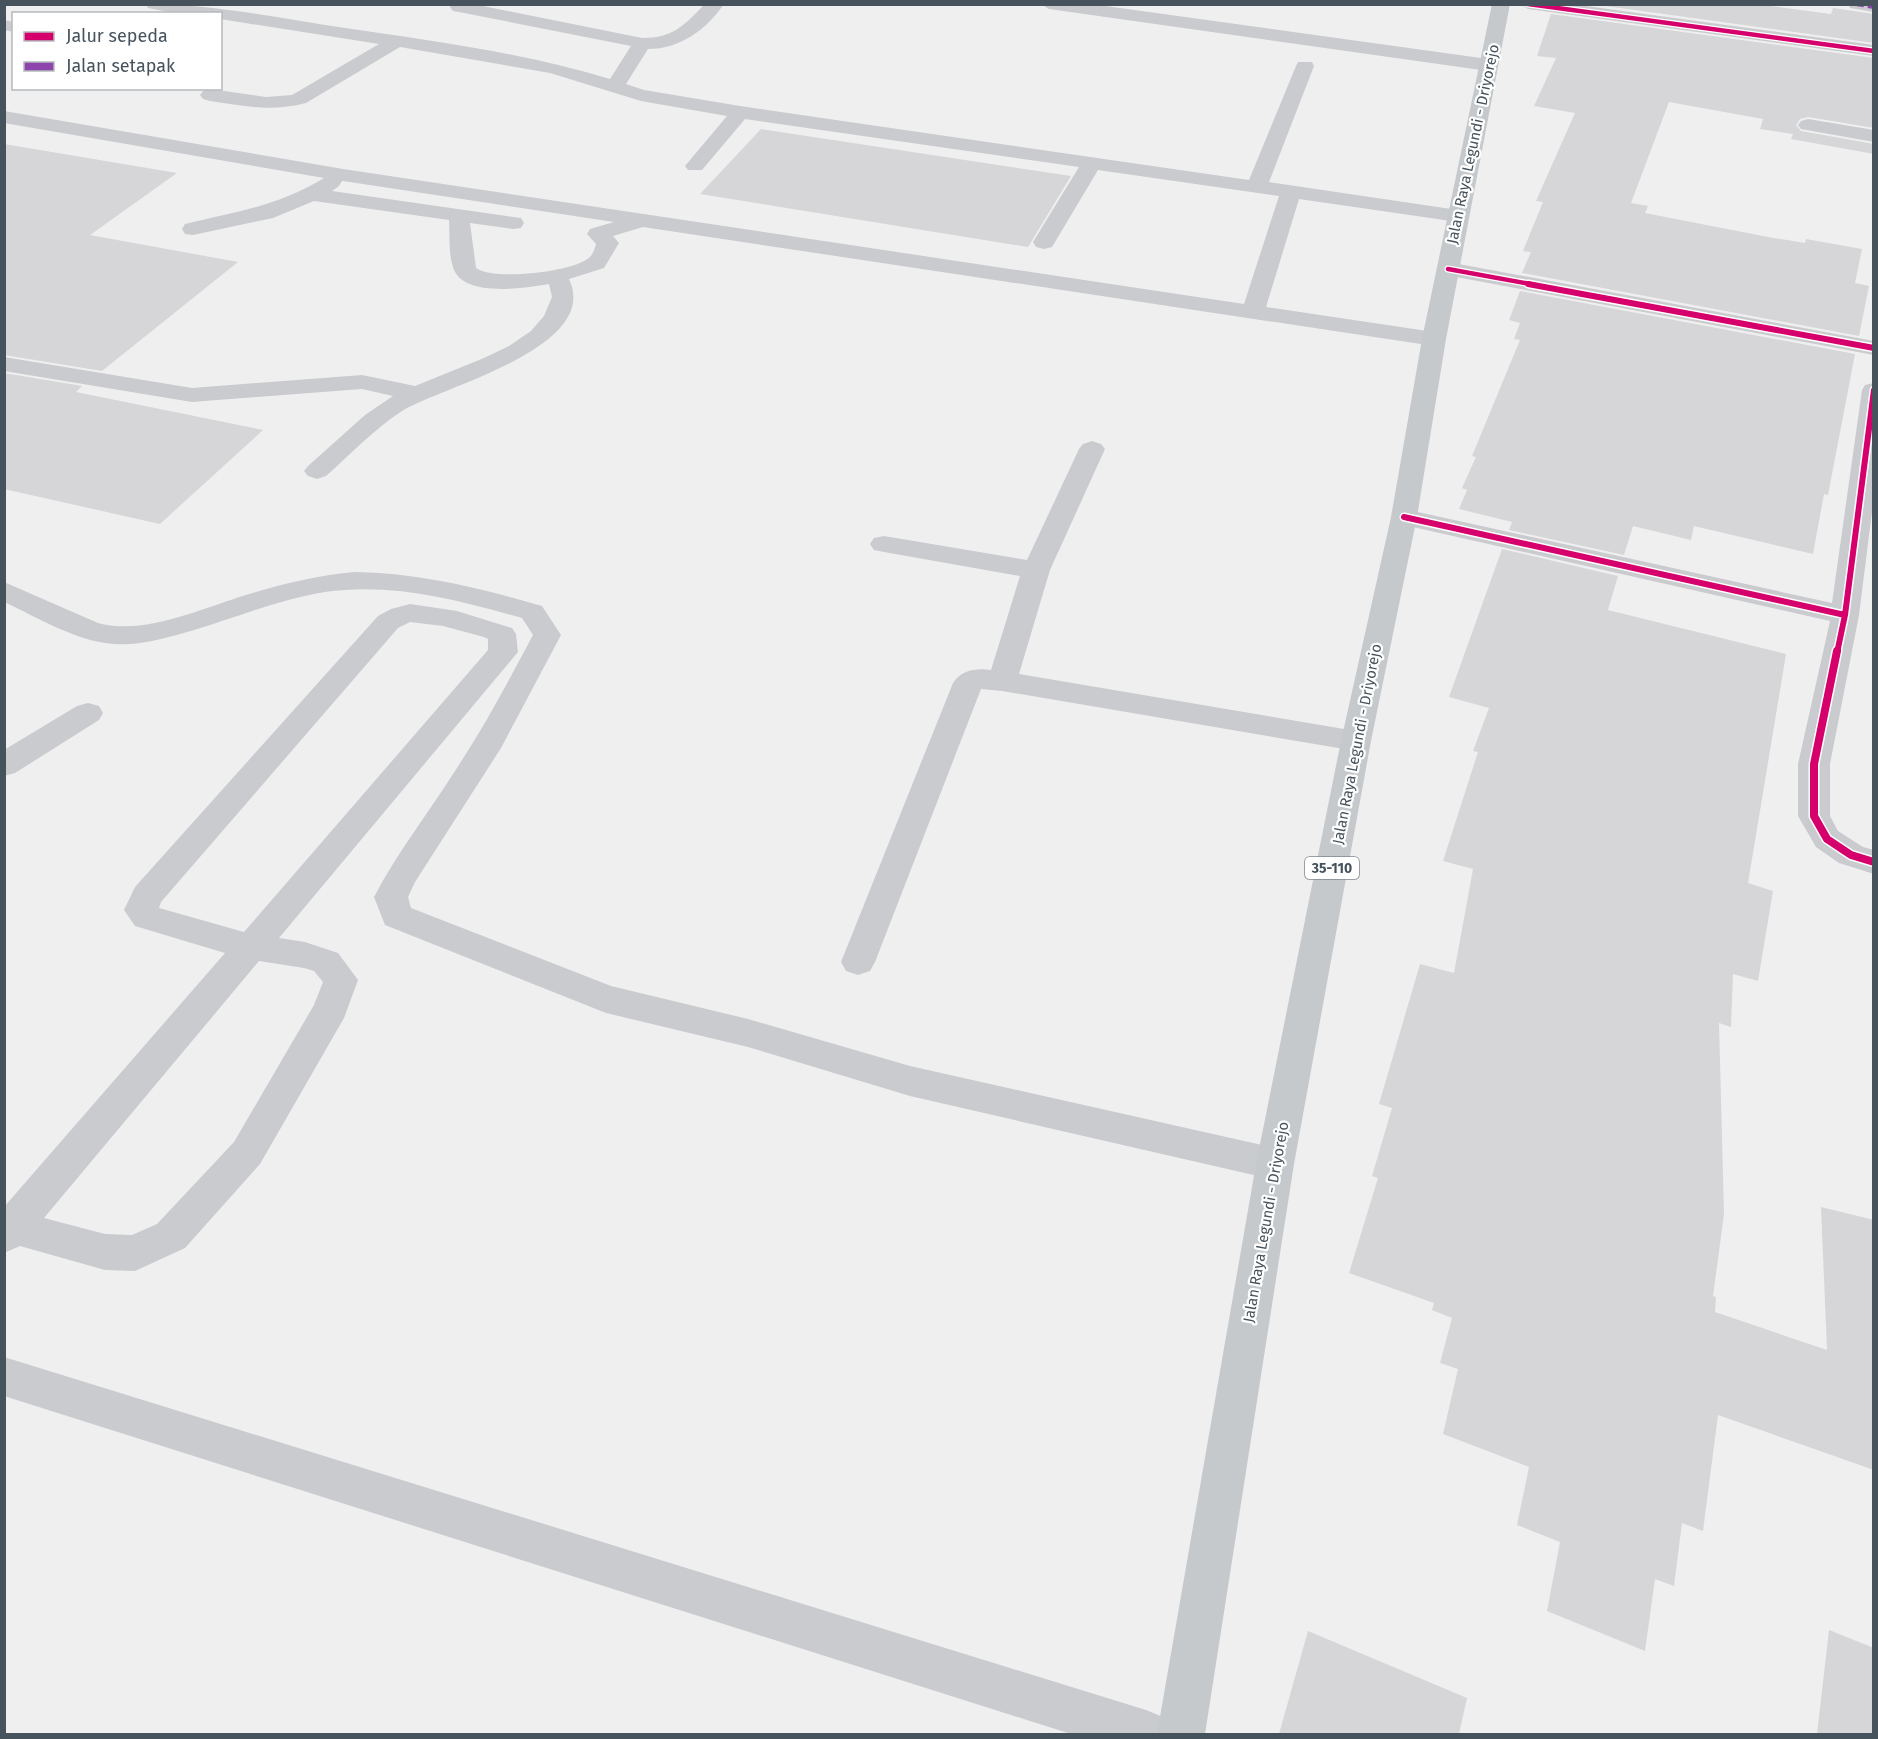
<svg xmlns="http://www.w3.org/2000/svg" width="1878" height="1739" viewBox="0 0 1878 1739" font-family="'Fira Sans',sans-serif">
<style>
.building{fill:#d6d6d8}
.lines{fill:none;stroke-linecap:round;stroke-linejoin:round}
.minor{fill:#c9cbce;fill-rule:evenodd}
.major{fill:#c6c9cc;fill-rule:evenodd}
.quiet{stroke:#8e44ad;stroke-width:4;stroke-dasharray:8 4;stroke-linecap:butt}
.cycleway-far2-casing{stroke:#fff;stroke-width:7}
.cycleway-far1-casing{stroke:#fff;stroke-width:9}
.cycleway-casing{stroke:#fff;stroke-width:11}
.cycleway-far2{stroke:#d6006c;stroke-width:4.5}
.cycleway-far1{stroke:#d6006c;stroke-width:6}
.cycleway{stroke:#d6006c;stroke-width:8}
.labels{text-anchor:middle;stroke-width:4.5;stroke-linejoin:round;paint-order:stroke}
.shield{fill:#fff;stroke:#7e868d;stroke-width:1.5}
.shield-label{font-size:14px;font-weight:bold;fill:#46525c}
.street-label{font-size:15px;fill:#46525c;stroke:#fff}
</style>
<rect width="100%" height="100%" fill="#f0efef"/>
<path class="building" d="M1591,4H1755L1831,14L1833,8L1874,14V43Z
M1551,14L1874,58V128L1808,117L1800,119L1796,125L1801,131L1874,144V154L1791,139L1793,134L1760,129L1763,119L1669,102L1631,203L1648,206L1645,213L1768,237L1805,243L1806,239L1862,249L1855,283L1869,286L1859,336L1522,273L1531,252L1523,251L1543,202L1536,201L1575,113L1534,106L1556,58L1537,56Z
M761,129L1071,176L1028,247L700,194Z
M4,144L177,173L90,235L238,262L102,371L4,355Z
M1520,291L1855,354L1828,495L1824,494L1813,554L1694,526L1691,540L1633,526L1624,555L1509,530L1512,522L1459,509L1467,490L1462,488L1476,457L1472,456L1520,340L1514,339L1520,323L1509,320Z
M4,373L82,386L76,392L263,430L160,524L4,489Z
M1502,549L1618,576L1608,610L1786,654L1748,883L1773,891L1758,981L1733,974L1731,1027L1719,1023L1724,1214L1713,1296L1716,1297L1715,1312L1827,1350L1821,1207L1874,1220V1470L1718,1415L1703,1531L1682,1523L1674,1586L1655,1579L1645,1651L1547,1611L1560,1542L1517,1525L1529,1467L1443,1434L1458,1369L1440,1363L1452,1318L1432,1310L1434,1303L1349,1273L1378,1178L1372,1176L1392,1108L1379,1104L1420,964L1454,973L1473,869L1443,861L1478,752L1473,751L1489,708L1449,697Z
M1829,1630L1874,1648V1734H1817Z
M1308,1631L1467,1698L1459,1734H1279Z"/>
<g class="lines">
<path class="minor" d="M146,4C213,4 279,18 345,28C434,41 524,53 610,79L631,46L459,12L453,11L450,7L452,4H473L642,38C674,38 684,25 705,4H724C706,30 680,49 648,49L626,84L644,90L740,106L1249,180L1296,66L1298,62H1312L1314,66L1269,182L1458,210L1466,211L1469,216L1466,221L1458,222L1299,199L1266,307L1434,332L1442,334L1446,339L1442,344L1434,346L643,227L613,236L619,243L604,268L569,279C602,348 440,387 402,411C374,429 351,454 326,476L317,479L308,476L304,471L308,466L365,415L393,396L362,389L192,402L4,371V357L192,388L362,375L415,386L484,358L509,346L531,331L544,316L552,297L549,284C526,288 469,297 455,272C448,258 450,236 449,220L314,201L273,218L193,235L185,234L182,229L185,224C236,212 278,206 324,178L4,123V111L343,169L1244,304L1279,196L1098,170L1055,242L1052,247L1044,249L1036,247L1033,242L1079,167L745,119L702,170H688L685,166L727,116L641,101L550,73L400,47L306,103C272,112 243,106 210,101L203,99L200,95L203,91L210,89L266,97L292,95L379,44L220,19V14H179L148,8ZM342,181H343L614,222L590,229L587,234L596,244C595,248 593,254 590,257C575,272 493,281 476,268L470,223L513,229L521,228L524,223L521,218L332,191L339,186Z
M1041,4H1091L1488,59L1495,61L1497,65L1495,69L1488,71L1049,9Z
M1520,4H1571L1874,45V56L1528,9Z
M1848,4H1874V12L1850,8Z
M4,20L14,22V32L4,30Z
M1808,119L1874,130V142L1801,129L1798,125L1801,121Z
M1448,262L1874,341V355L1440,274L1437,269L1440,264Z
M1874,383V496L1859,615L1830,764V816L1838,831L1863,847L1874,850V874L1839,863L1816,847L1798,816V764L1830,621L1404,525L1395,523L1391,517L1395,511L1404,509L1832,603L1862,390L1865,385Z
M1092,441L1101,444L1105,449L1050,570L1019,674L1356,731L1367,734L1371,741L1367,748L1356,751L1002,691L981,689L875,962L870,971L858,975L846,971L841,962L953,683C961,670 977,668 991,670L1020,576L884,552L874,550L870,544L874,538L884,536L1027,560L1079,449L1083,444Z
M355,572C420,573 480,588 542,606L561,635L501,748L415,882L408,897L411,908L611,986L748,1019L910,1066L1275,1148L1289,1153L1294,1164L1289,1175L1275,1180L910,1096L748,1047L606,1013L385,925L374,897C397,853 427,815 453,774C483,729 508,682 533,635L522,618C458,600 392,582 325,592C281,599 237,617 194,630C169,637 141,646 114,644C75,641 39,618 4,602V582L98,623C143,636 203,608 246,595C282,584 318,575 355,572Z
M410,604L457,611L512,628L516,634L518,652L279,938L305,942L338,953L358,980L344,1018L260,1164L185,1248L135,1271L105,1270L20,1246L4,1253V1207L225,953L135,926L124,910L135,887L378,616L391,609ZM410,622L443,626L484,637L488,639V650L244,932L159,908L161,902L398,628ZM259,961L304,968L314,971L323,982L314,1005L234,1142L157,1224L132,1235L105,1234L44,1218Z
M88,703L99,706L103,713L99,720L15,773L4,776V750L77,706Z
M4,1357L1146,1710L1163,1717L1170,1734H1071L4,1396Z"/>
<path class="major" d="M1492,4H1510L1446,339L1417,517L1371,741L1294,1164L1205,1734H1157L1256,1164L1341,741L1391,517L1422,339Z"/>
<path class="quiet" d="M1856,4L1874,7"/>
<g class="cycleway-far2-casing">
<path id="cycleway-far2" d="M1528,4L1874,51
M1448,269L1536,285"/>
</g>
<g class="cycleway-far1-casing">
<path id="cycleway-far1" d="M1528,284L1874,348
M1404,517L1845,615
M1837,653L1845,615L1874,390"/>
</g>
<g class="cycleway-casing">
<path id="cycleway" d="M1837,651L1814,764V816L1827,839L1851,855L1874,862"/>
</g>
<use href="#cycleway-far2" class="cycleway-far2"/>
<use href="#cycleway-far1" class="cycleway-far1"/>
<use href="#cycleway" class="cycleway"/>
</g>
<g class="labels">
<rect class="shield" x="1305" y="857" width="54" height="22" rx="4.5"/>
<g class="shield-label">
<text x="1332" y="873">35-110</text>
</g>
<g class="street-label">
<text transform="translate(1473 144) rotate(-78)" y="5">Jalan Raya Legundi - Driyorejo</text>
<text transform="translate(1357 744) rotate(-79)" y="5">Jalan Raya Legundi - Driyorejo</text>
<text transform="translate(1266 1222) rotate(-80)" y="5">Jalan Raya Legundi - Driyorejo</text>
</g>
</g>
<rect width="1878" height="1739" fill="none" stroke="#46525c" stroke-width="12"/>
<rect x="12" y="12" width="210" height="78" fill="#ffffff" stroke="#b5babe" stroke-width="1.5"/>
<rect x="24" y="32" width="30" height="9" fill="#d6006c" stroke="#b5babe" stroke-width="1.5"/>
<text x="66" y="42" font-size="18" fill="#46525c">Jalur sepeda</text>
<rect x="24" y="62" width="30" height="9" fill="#8e44ad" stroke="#b5babe" stroke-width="1.5"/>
<text x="66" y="72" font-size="18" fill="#46525c">Jalan setapak</text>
</svg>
